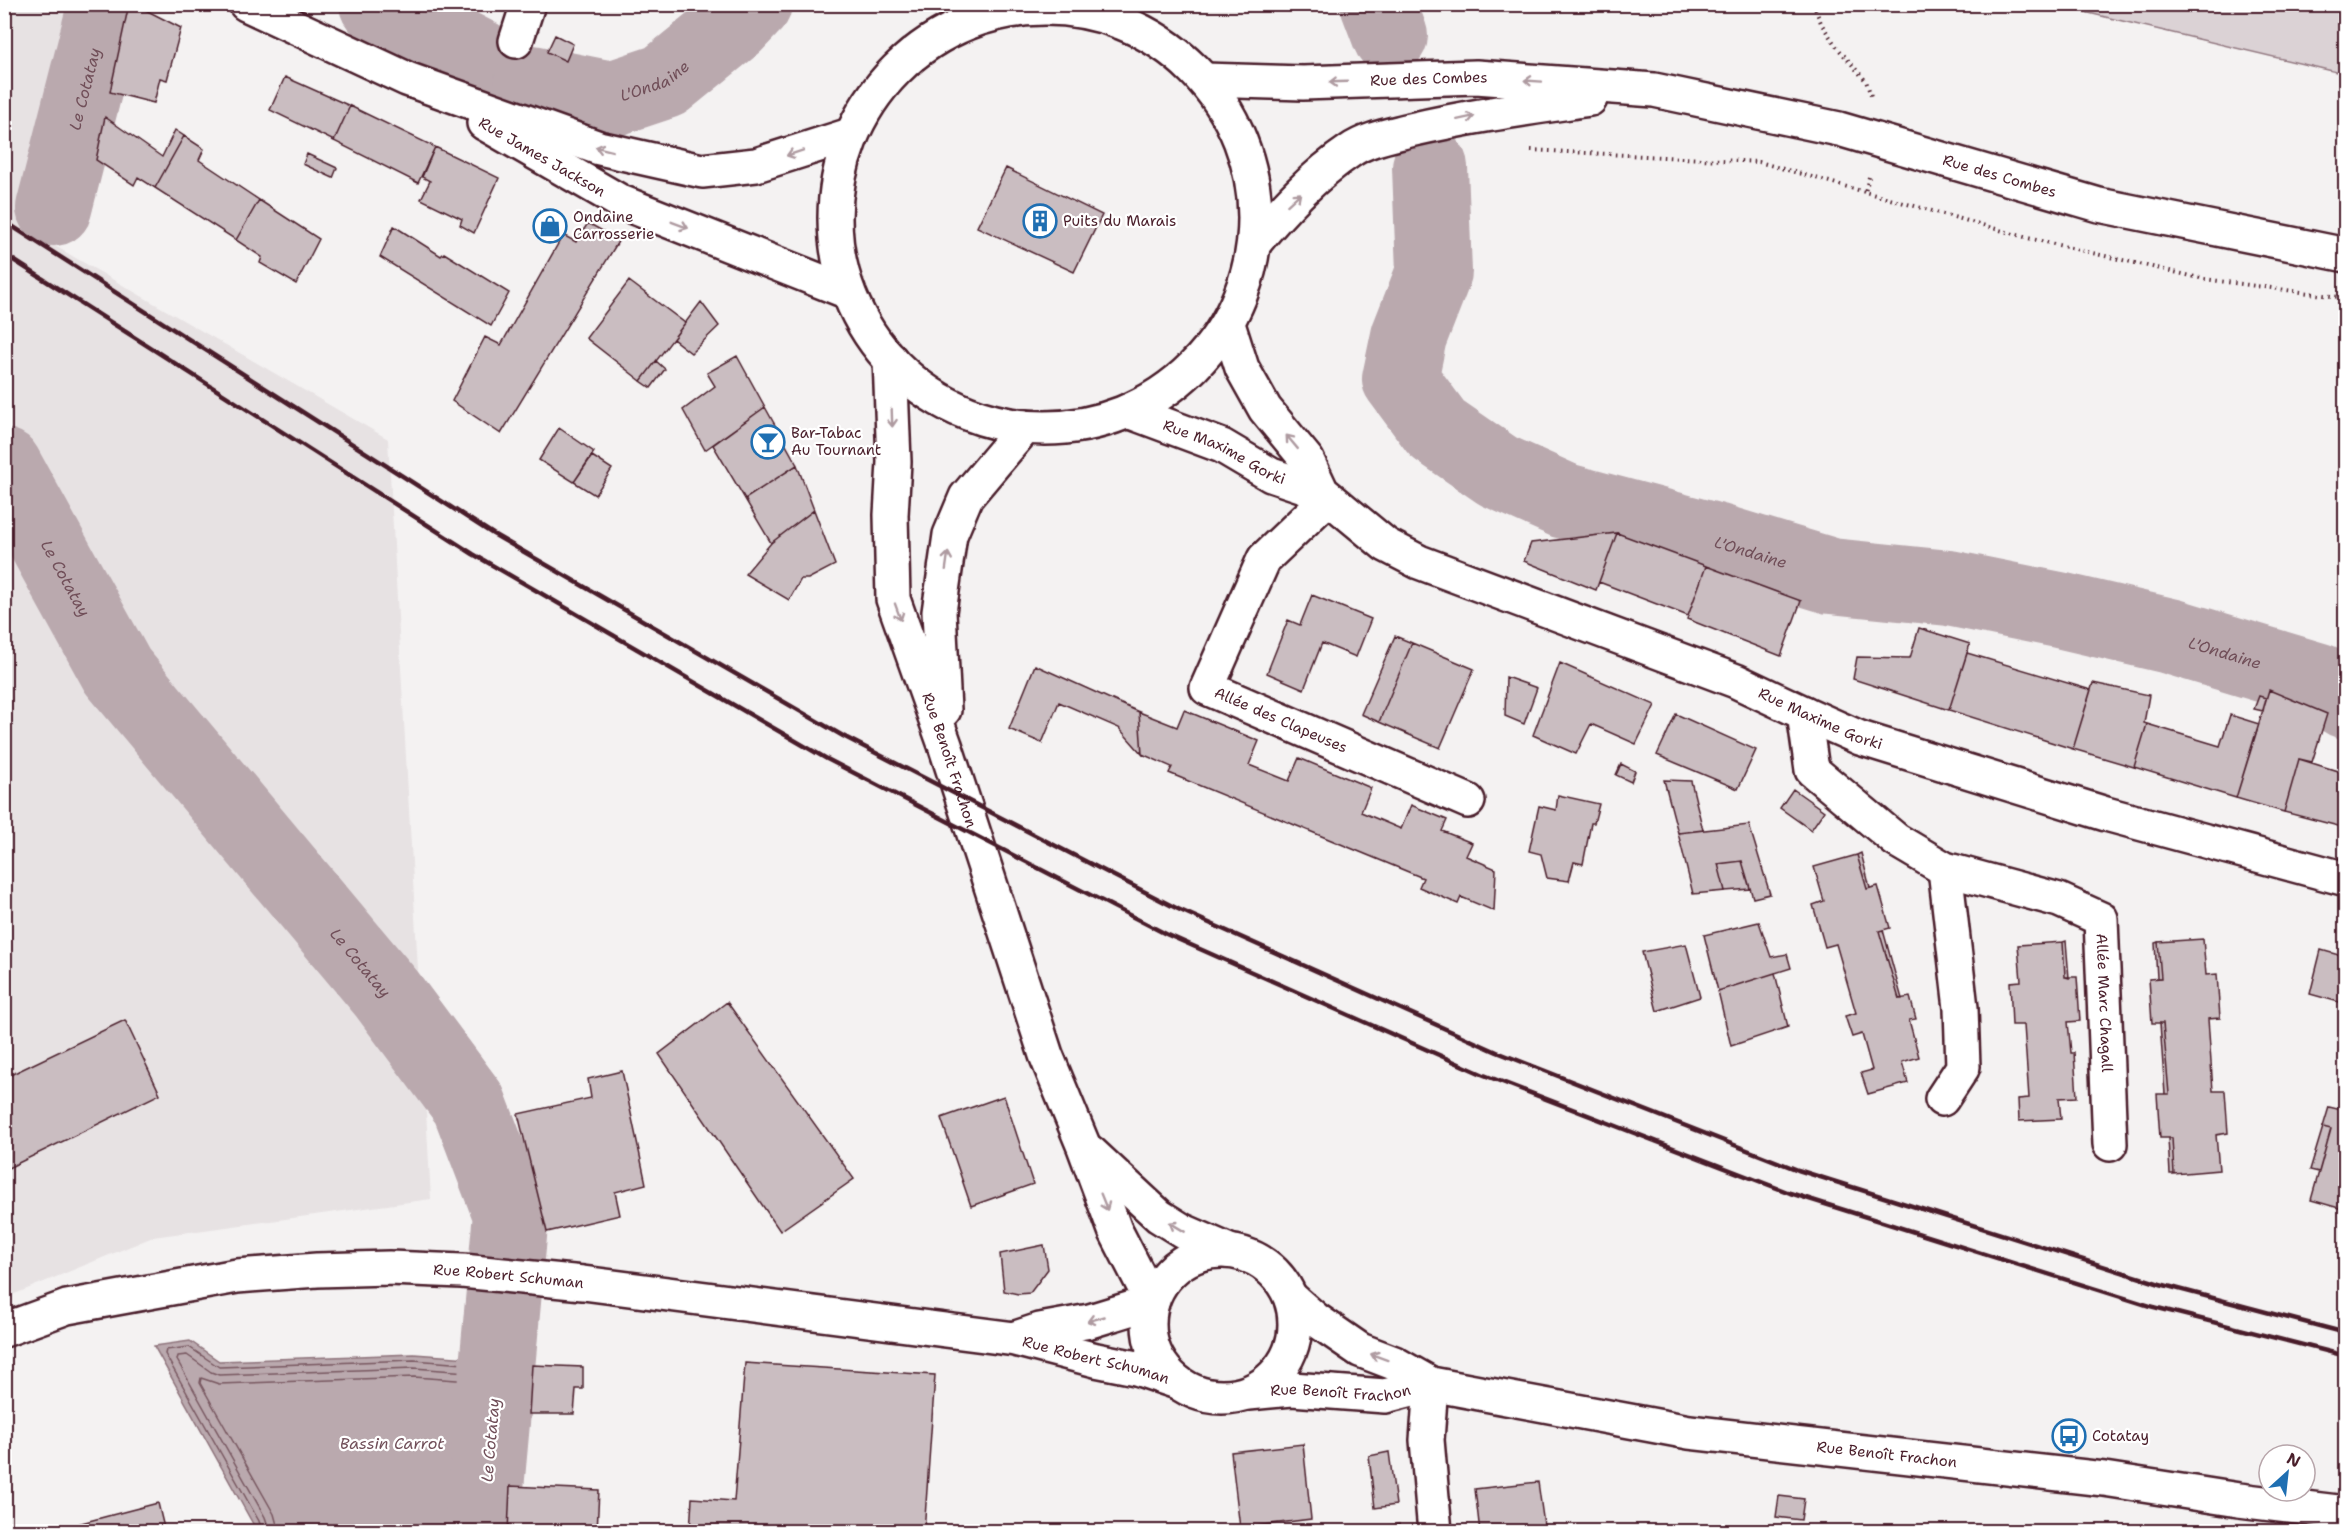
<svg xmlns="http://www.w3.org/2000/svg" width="2350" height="1536" viewBox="0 0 2350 1536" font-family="'Shantell Sans',sans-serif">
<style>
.built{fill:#e7e2e3}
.green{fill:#dbd2d5;stroke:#927880;stroke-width:1.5}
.water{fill:#baa9ae;stroke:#8d727a;stroke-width:1.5}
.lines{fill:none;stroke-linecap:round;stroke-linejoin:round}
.shore{stroke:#77565f;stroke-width:1.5}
.river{stroke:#baa9ae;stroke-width:76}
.building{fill:#cabdc1;stroke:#4a1f2b;stroke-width:1.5}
.minor-casing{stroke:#4a1f2b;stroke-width:38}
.major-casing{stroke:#4a1f2b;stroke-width:38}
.path{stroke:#4a1f2b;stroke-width:4;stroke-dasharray:1.5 4.5;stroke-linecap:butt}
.minor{stroke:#fff;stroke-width:33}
.major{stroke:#fff;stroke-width:33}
.rail{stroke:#4a1f2b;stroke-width:4.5}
.oneway{stroke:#ae9aa0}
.labels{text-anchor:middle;stroke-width:4.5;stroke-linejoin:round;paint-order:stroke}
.street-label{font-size:15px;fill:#4a1f2b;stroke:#fff}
.poi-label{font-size:15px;fill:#4a1f2b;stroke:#fff;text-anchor:start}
.water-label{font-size:16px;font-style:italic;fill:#714f59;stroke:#fff}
</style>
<rect width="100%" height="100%" fill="#f4f2f2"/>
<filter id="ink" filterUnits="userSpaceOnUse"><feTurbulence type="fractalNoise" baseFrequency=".0167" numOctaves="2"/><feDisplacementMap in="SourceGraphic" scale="12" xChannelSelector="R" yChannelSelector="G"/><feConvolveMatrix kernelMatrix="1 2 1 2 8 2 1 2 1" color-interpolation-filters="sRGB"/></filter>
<g filter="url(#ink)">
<path class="built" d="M5,5H124L55,246L388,439L431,1199L153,1237L5,1298Z"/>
<path class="green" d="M2055,5H2345V74Z"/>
<path class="water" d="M190,1341L219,1361L414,1354L497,1360L482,1531H257L154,1346Z"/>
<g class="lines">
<path class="shore" d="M262,1532L259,1521L165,1354L166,1350L189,1347L219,1367L414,1360L489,1366L477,1532
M270,1532L265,1517L177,1360L178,1356L187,1355L211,1372L219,1375L414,1368L481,1373L469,1532
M279,1532L274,1514L200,1383L201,1378L219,1384L414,1377L471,1381L460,1532"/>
<g class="river">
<path d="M377,4L481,58"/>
<path d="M1378,4L1390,36"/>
<path id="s1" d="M532,83L611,99L665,81L735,24L754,4"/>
<path id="s2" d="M1430,167L1434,272L1409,336L1400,379L1437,429L1498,471L1565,501L1715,541L1831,576L1949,588L2059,610L2170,636L2319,681L2346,701"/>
<path id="s3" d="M54,208L106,4"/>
<path id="s4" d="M4,466L117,671L387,994L469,1104L511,1214L482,1532"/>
</g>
</g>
<path class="building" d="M129,4H134L181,28L167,80L160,78L154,103L110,92Z
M555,35L573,44L566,61L547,52Z
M285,77L350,106L334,141L270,110Z
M350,106L435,147L418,183L334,141Z
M105,117L162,157L175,130L184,136L155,188L138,177L134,185L96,160Z
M184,136L204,149L199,160L259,200L236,240L155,188Z
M435,147L499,178L474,233L460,225L462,219L421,199L430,181L422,177Z
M307,154L337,168L333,178L303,164Z
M1006,168L1102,215L1074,272L977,227Z
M259,200L319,239L296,284L260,263L262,257L236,240Z
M588,223L619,240L501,434L452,401L485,337L501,345L563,235L576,242Z
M394,226L441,256L444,253L509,293L491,326L380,257Z
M629,281L685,323L641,381L586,338Z
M701,302L719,326L691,353L673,339Z
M737,356L765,407L705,450L683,410L715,386L707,373Z
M656,361L665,369L651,388L641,381Z
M765,407L797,465L745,499L713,445Z
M559,428L594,452L574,482L539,460Z
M592,456L612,469L595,495L574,482Z
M797,465L814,510L771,543L745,499Z
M814,510L835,565L808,579H801L789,600L745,574L771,543Z
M1617,533L1596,590L1524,561L1531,543Z
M1617,533L1706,566L1688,616L1599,582Z
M1706,566L1801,601L1781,656L1687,619Z
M1312,595L1371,619L1356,657L1322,643L1304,689L1267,673L1288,620L1300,625Z
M1919,628L1970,644L1949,710L1853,679L1857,657L1910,658Z
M1395,636L1412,643L1379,722L1361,714Z
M1412,643L1474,669L1440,748L1379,722Z
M1967,653L2091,690L2073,749L1949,710Z
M1560,663L1655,705L1636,744L1591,724L1576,754L1533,735Z
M1035,665L1139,712L1142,754L1119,728L1059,702L1042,743L1009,729Z
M1506,677L1537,688L1524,724L1505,716Z
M2093,683L2149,695L2144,723L2147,724L2134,767L2073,749Z
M2269,690L2327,714L2312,762L2299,759L2284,812L2236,798Z
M2259,696L2266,698L2263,711L2254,709Z
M1184,710L1259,741L1249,765L1289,781L1299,758L1371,788L1361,812L1401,829L1411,805L1447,820L1442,831L1472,843L1466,856L1496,869L1494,911L1461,897L1458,904L1419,887L1423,878L1169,773L1172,767L1142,754L1139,712L1177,727Z
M1676,714L1756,750L1738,789L1657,755Z
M2230,715L2259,724L2236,798L2134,767L2147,724L2220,746Z
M2299,759L2344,773L2346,770V828L2284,812Z
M1621,764L1635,771L1631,782L1616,775Z
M1664,780L1691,781L1703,830L1678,833Z
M1793,789L1824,811L1811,830L1780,808Z
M1558,795L1599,804L1594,823H1591L1583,864L1574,862L1569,881L1547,878L1541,854L1529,851L1539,806L1556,810Z
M1749,825L1770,894L1753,898L1742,861L1718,864L1725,891L1693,894L1678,833Z
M1861,853L1870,888L1867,889L1857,855Z
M1857,855L1867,889L1878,886L1890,928L1879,931L1899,999L1910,997L1916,1019L1909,1020L1919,1057L1902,1062L1908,1083L1868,1094L1861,1073L1872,1070L1862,1034L1852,1037L1845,1016L1856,1013L1836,944L1825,947L1813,905L1824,901L1814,867Z
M1742,861L1750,889L1725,891L1718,864Z
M1759,922L1771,957L1787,954L1791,968L1718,991L1704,935Z
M1883,930L1892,963L1902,999H1899L1879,931Z
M2203,939L2206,975L2217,974L2220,1018L2208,1019L2213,1091H2225L2228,1133L2216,1135L2219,1170L2174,1174L2172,1138H2160L2157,1094H2169L2163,1023H2152L2149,979L2161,978L2158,942Z
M2066,941L2069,978L2065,977L2063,942Z
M2063,942L2065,977H2077L2080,1021L2068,1022L2071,1053H2074L2077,1097L2059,1098L2061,1119L2019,1121L2018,1099L2029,1098L2024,1025H2012L2010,982L2021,981L2018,945Z
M2158,942L2161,978H2157L2155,943Z
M1686,944L1700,997L1657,1011L1642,952Z
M2321,950L2346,957V1004L2310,994Z
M1775,973L1788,1027L1731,1046L1718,991Z
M727,1002L854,1179L780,1231L659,1054Z
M125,1020L160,1094L4,1170V1078Z
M2160,1023H2163L2169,1094H2165Z
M622,1071L646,1184L615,1192L620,1215L547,1232L518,1114L591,1098L588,1079Z
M1004,1096L1033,1184L971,1206L941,1118Z
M2329,1107L2346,1111V1210L2311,1200L2331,1129L2323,1127Z
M2323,1127L2331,1129L2319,1172L2310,1170Z
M2168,1138H2172L2174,1174H2170Z
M1044,1245L1048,1269L1030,1293L1018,1294L1004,1291L1000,1254Z
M745,1363L935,1375L924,1532H690L692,1498L734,1501Z
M532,1365L583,1367V1389H576L574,1414H529Z
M1303,1444L1311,1519L1240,1528L1231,1452Z
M1389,1452L1396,1505L1375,1508L1369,1456Z
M1538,1482L1545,1532H1480L1475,1489Z
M510,1486L599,1490L597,1532H508Z
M1779,1496L1804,1499L1801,1520L1776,1517Z
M158,1503L165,1532H47L127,1511Z
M1399,1524L1400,1532H1348Z"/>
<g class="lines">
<g class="minor-casing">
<g id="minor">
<path d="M1111,4L1119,21"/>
<path d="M989,14L991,4"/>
<path d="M516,41L528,4"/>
<path id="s5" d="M1228,324L1242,368L1265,409L1307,460L1322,492L1386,545L1419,562L1736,681L1804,713L1860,738L2106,814L2346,879"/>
<path id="s6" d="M1128,411L1222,446L1271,475L1322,492"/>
<path id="s7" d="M1328,498L1264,559L1207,688L1468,801"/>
<path id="s8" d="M1804,713L1812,770L1896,840L1945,869L2059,900L2101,919L2110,1144"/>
<path d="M1942,1099L1963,1067L1961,1008L1945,869"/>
<path d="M1431,1384L1427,1440L1435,1532"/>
</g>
</g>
<g class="major-casing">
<g id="major">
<path d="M246,4L407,79L599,148L702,171L756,165L850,135"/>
<circle cx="1045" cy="218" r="210"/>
<path id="s9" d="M1204,80L1303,83L1476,77L1654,90L1839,129L2099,205L2346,255"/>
<path d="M484,123L621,202L848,292"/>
<path d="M1255,242C1283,209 1314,175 1350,151C1367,139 1391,135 1410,130C1470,116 1530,108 1590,99"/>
<path id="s10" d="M890,359L894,462L891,515L893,599L945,745L1046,1055L1084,1147L1115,1230L1152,1302L1090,1321L1040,1330L1016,1338"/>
<path d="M944,710L939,612L950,535L966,497L1025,427"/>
<path d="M1090,1152L1159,1216L1183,1231L1229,1251"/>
<circle cx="1222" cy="1324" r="73"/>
<path id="s11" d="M1291,1298L1315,1319L1360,1350L1394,1363L1431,1384L1689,1432L2104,1479L2239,1500L2346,1513"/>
<path id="s12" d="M4,1330L67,1307L237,1276L317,1270L389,1268L462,1271L583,1283L1015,1339L1096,1360L1136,1368L1177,1382"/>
<path id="s13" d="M1249,1393L1292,1389L1385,1396L1431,1384"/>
</g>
</g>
<path class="path" d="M1813,4L1822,25L1836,46L1866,81L1872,99
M1531,150L1759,162L1865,192
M1869,177L1865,192L2028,238L2204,279L2346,298"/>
<use href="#minor" class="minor"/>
<use href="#major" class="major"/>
<path class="rail" d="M4,221L493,534L843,736L1178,909L1497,1052L1798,1170L2160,1284L2346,1333
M4,254L473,554L827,759L1166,934L1484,1075L1790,1193L2150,1306L2346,1356"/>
</g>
<defs><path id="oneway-shaft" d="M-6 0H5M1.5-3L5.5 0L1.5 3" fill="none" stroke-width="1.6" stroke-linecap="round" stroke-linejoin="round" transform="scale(1.5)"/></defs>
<g class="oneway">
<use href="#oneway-shaft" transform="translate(1533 81) rotate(-176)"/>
<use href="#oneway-shaft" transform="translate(1338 82) rotate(178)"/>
<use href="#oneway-shaft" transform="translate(1466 118) rotate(-12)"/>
<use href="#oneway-shaft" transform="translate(604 149) rotate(-166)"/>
<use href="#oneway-shaft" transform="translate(795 153) rotate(162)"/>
<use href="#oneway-shaft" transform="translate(1294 199) rotate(-42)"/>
<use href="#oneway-shaft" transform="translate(680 225) rotate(21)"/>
<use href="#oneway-shaft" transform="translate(892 418) rotate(88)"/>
<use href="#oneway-shaft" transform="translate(1292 442) rotate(-130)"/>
<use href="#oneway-shaft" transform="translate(947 561) rotate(-82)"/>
<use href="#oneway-shaft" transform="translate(898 612) rotate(70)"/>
<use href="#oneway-shaft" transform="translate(1104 1202) rotate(68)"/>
<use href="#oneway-shaft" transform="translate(1177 1227) rotate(-149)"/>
<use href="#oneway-shaft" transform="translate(1096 1319) rotate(164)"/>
<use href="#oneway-shaft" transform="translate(1379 1357) rotate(-160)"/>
</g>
</g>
<defs>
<g id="building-ring" transform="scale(1.725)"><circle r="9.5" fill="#fff" stroke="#1f6fb2" stroke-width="1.5"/><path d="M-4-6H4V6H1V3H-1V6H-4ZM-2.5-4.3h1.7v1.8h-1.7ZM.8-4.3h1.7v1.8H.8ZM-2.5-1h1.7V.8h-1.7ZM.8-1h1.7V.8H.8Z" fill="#1f6fb2"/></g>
<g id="shop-ring" transform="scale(1.725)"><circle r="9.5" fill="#fff" stroke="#1f6fb2" stroke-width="1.5"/><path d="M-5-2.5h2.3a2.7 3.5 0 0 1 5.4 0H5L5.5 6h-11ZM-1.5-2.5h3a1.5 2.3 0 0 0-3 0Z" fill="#1f6fb2"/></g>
<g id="bar-ring" transform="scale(1.725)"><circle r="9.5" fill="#fff" stroke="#1f6fb2" stroke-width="1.5"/><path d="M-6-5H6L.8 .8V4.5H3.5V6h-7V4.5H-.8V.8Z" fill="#1f6fb2"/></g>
<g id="bus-ring" transform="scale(1.725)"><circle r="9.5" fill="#fff" stroke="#1f6fb2" stroke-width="1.5"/><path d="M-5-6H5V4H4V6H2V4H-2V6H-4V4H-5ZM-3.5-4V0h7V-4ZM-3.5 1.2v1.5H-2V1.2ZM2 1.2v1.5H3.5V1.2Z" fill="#1f6fb2"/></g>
</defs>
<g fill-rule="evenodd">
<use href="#building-ring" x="1040" y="221"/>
<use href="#shop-ring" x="550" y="226"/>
<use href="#bar-ring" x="768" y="442"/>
<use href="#bus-ring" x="2069" y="1436"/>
</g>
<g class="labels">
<g class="street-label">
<text dy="5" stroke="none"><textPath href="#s9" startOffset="225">Rue des Combes</textPath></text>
<text transform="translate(542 157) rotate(30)" y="5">Rue James Jackson</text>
<text dy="5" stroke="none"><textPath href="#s9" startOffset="807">Rue des Combes</textPath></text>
<text dy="5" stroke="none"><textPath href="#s6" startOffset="105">Rue Maxime Gorki</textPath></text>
<text dy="5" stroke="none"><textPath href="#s5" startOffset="746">Rue Maxime Gorki</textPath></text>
<text dy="5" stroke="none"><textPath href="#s7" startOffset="310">Allée des Clapeuses</textPath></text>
<text dy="5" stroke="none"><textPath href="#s10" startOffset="411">Rue Benoît Frachon</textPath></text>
<text dy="5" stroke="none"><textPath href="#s8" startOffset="472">Allée Marc Chagall</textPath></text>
<text dy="5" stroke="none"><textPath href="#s12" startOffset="512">Rue Robert Schuman</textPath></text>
<text dy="5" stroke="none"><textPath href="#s12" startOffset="1106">Rue Robert Schuman</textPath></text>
<text dy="5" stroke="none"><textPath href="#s13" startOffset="92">Rue Benoît Frachon</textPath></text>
<text dy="5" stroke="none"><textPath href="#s11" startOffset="627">Rue Benoît Frachon</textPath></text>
</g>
<g class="poi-label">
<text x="573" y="222">Ondaine<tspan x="573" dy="17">Carrosserie</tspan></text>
<text x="1063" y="226">Puits du Marais</text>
<text x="791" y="438">Bar-Tabac<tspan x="791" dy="17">Au Tournant</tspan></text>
<text x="2092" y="1441">Cotatay</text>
</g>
<g class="water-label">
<text dy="6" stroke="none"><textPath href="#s1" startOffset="128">L'Ondaine</textPath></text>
<text dy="6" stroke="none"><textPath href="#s3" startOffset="123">Le Cotatay</textPath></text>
<text dy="6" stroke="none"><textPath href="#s2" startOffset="620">L'Ondaine</textPath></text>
<text dy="6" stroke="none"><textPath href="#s4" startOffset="128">Le Cotatay</textPath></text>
<text dy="6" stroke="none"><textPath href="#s2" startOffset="1106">L'Ondaine</textPath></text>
<text dy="6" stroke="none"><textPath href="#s4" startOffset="614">Le Cotatay</textPath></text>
<text transform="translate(490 1440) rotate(-85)" y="6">Le Cotatay</text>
<text x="392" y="1449">Bassin Carrot</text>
</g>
</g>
<rect width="2350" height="1536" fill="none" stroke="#fff" stroke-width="24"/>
<rect x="12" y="12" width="2326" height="1512" fill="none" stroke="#4a1f2b" stroke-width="2" filter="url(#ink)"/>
<g transform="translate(2287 1473) rotate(27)"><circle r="28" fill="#ffffff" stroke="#b7a5aa" stroke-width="1.5"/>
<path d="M0-4.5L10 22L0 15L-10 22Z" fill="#1f6fb2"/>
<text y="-9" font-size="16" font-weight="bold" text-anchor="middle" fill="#4a1f2b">N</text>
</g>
</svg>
